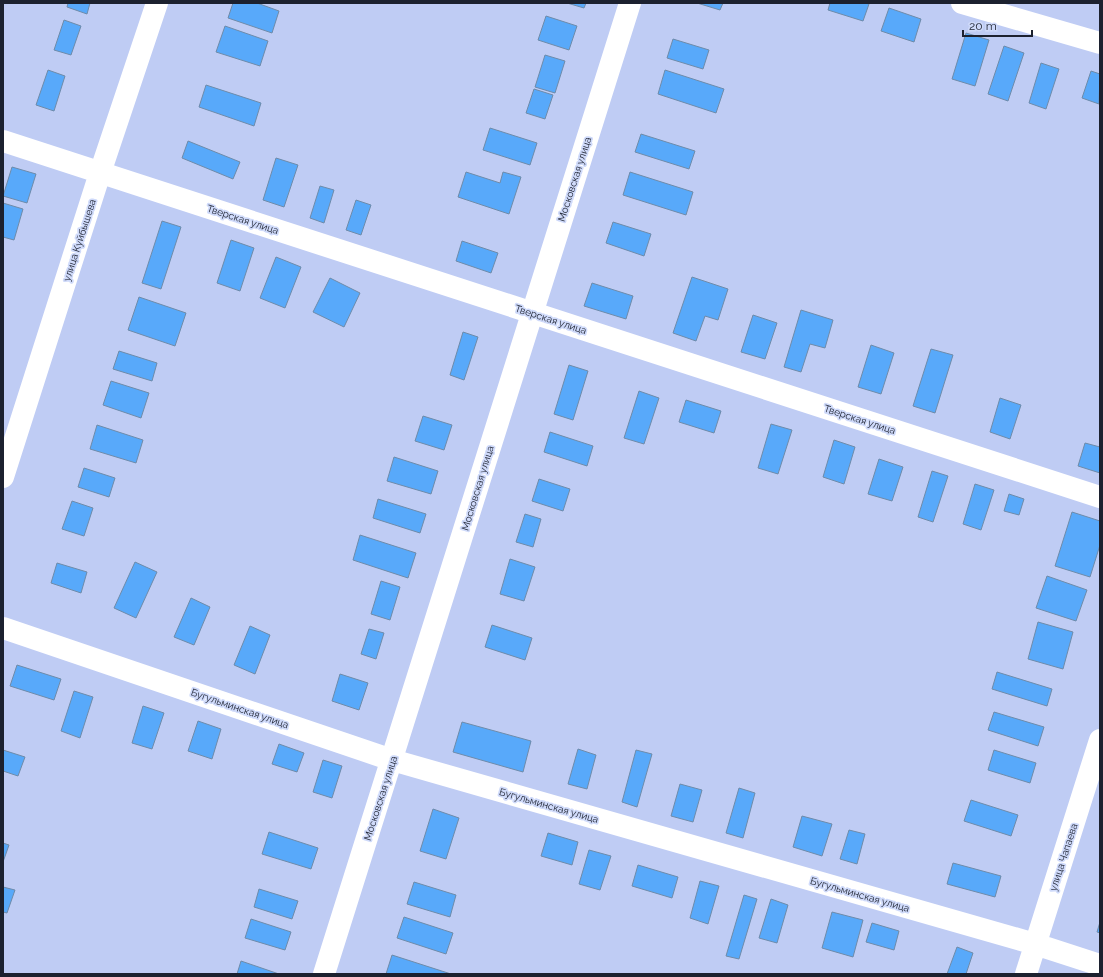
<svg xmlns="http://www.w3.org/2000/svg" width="1103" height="977" viewBox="0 0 1103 977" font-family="Raleway,sans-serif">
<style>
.building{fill:#58a9fa;stroke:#6e8baa}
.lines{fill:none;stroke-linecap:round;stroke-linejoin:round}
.street{stroke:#fff;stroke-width:22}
.secondary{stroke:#fff;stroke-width:22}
.labels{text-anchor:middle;stroke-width:3.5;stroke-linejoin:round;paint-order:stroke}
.street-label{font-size:10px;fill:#1c212f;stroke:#cfdafa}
</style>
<rect width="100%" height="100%" fill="#bfccf4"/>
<path class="building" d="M68,3H90L87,14L67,7Z
M233,3H257L279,11L272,33L228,18Z
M567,3H586L584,8Z
M697,3H723L720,10Z
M830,3H865L869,4L863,21L828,10Z
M889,8L921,19L914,42L881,31Z
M546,16L577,26L569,50L538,40Z
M64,20L81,26L71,55L54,50Z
M225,26L268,41L260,66L216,52Z
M966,33L989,40L975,86L952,79Z
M673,39L709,50L703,69L667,58Z
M1004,46L1024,53L1008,101L988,94Z
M545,55L565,61L555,93L535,87Z
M1041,63L1059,69L1046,109L1029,103Z
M48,70L65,76L54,111L36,105Z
M665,70L724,89L716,113L658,94Z
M1091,71L1100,74L1099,104L1082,98Z
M206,85L261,103L254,126L199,107Z
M534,89L553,95L545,119L526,113Z
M490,128L537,143L530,165L483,150Z
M641,134L695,151L689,169L635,152Z
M188,141L240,162L233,179L182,158Z
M276,158L298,165L284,207L263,200Z
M12,167L36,174L27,203L3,196Z
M466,172L500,183L503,172L521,177L509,214L458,197Z
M630,172L693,192L686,215L623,195Z
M320,186L334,190L324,223L310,218Z
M356,200L371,205L361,235L346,230Z
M3,203L23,209L14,240L3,237Z
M162,221L181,227L161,289L142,283Z
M613,222L651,234L644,256L606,243Z
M231,240L254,248L240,291L217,283Z
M462,241L498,253L491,273L456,261Z
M276,257L301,267L285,308L260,298Z
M692,277L728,289L718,320L705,316L696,341L673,333Z
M330,278L360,293L344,327L313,312Z
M592,283L633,296L626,319L584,306Z
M139,297L186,313L175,346L128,330Z
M801,310L833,320L825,348L810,344L801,372L784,367Z
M753,315L777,323L765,359L741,352Z
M463,332L478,337L464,380L450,375Z
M871,345L894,353L881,394L858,387Z
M931,349L953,355L935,413L913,406Z
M119,351L157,363L152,381L113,369Z
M569,365L588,371L573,420L554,414Z
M111,381L149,393L141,418L103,405Z
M639,391L659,398L644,444L624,438Z
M1000,398L1021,405L1010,439L990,432Z
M686,400L721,411L714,433L679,422Z
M423,416L452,425L444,450L415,441Z
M771,424L792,430L778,474L758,468Z
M97,425L143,440L136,463L90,449Z
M550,432L593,446L587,466L544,452Z
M834,440L855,447L844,484L823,477Z
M1085,443L1100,447V473L1078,466Z
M394,457L438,471L431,494L387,481Z
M879,459L903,467L892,501L868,494Z
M84,468L115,478L109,497L78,487Z
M932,471L948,476L933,522L918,517Z
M539,479L570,489L563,511L532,501Z
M975,484L994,490L981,530L963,524Z
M1009,494L1024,499L1019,515L1004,511Z
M378,499L426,514L420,533L373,518Z
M72,501L93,508L84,536L62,529Z
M1072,512L1100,521V545L1090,577L1055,566Z
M525,514L541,519L533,547L516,542Z
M360,535L416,553L408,578L353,560Z
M510,559L535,567L524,601L500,594Z
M135,562L157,572L136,618L114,608Z
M57,563L87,572L81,593L51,583Z
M1047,576L1087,590L1076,621L1036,608Z
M381,581L400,587L390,620L371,614Z
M191,598L210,607L194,645L174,637Z
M1038,622L1073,632L1063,669L1028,659Z
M492,625L532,638L525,660L485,647Z
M250,626L270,635L255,674L234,665Z
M369,629L384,633L376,659L361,654Z
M17,665L61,679L54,700L10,686Z
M997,672L1052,689L1047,706L992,689Z
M340,674L368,683L359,710L332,701Z
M74,691L93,697L80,738L61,731Z
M143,706L164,713L152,749L132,743Z
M994,712L1044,727L1038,746L988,730Z
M198,721L221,729L212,759L188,751Z
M462,722L531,741L523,772L453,752Z
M279,744L304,753L297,772L272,764Z
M578,749L596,755L587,789L568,784Z
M3,750L25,757L18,776L3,771Z
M636,750L652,754L637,807L622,802Z
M994,750L1036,763L1030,783L988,770Z
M323,760L342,766L332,798L313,792Z
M680,784L702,790L693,822L671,816Z
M739,788L755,793L743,838L726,833Z
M971,800L1018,815L1011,836L964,821Z
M433,809L459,818L446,859L420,851Z
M802,816L832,824L822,856L793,847Z
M849,830L865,834L857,864L840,859Z
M269,832L318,848L311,869L262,854Z
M548,833L578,842L572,865L541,856Z
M3,843L9,845L3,862Z
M589,850L611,856L600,890L579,884Z
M953,863L1001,876L995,897L947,884Z
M638,865L678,877L672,898L632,886Z
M700,881L719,886L708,924L690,918Z
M414,882L456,895L450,917L407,904Z
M3,887L15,890L7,913L3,912Z
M259,889L298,901L292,919L254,907Z
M744,895L757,899L739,959L726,956Z
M771,899L788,905L777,943L759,938Z
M832,912L863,920L853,957L822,948Z
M404,917L453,933L446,954L397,938Z
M251,919L291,932L285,950L245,938Z
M1100,922V933L1097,932Z
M872,923L899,931L894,950L866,942Z
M957,947L973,953L966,974H947Z
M392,955L451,974H386Z
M241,961L279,974H237Z"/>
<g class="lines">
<path class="street" d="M962,3L1100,43
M3,141L1100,497
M3,477L100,173L157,3
M3,628L392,760L1035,944L1100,965
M1026,974L1100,740"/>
<path class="secondary" d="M324,974L630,3"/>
</g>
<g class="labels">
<g class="street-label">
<text transform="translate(574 179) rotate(-72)" y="4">Московская улица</text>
<text transform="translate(243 219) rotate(18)" y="4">Тверская улица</text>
<text transform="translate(79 240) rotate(-72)" y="4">улица Куйбышева</text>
<text transform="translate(551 319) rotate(18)" y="4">Тверская улица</text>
<text transform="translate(860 419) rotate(18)" y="4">Тверская улица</text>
<text transform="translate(477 488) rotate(-73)" y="4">Московская улица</text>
<text transform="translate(240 708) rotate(19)" y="4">Бугульминская улица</text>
<text transform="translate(380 798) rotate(-72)" y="4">Московская улица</text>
<text transform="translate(549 805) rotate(16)" y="4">Бугульминская улица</text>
<text transform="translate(1063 857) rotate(-72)" y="4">улица Чапаева</text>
<text transform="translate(860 894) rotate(16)" y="4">Бугульминская улица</text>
</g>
</g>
<rect width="1103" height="977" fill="none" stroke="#1c212f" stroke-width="8"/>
<path d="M963 30v6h69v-6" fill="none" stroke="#1c212f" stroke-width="2"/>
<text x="969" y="30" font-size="12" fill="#1c212f" stroke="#cfdafa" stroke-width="3" paint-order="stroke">20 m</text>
</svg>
